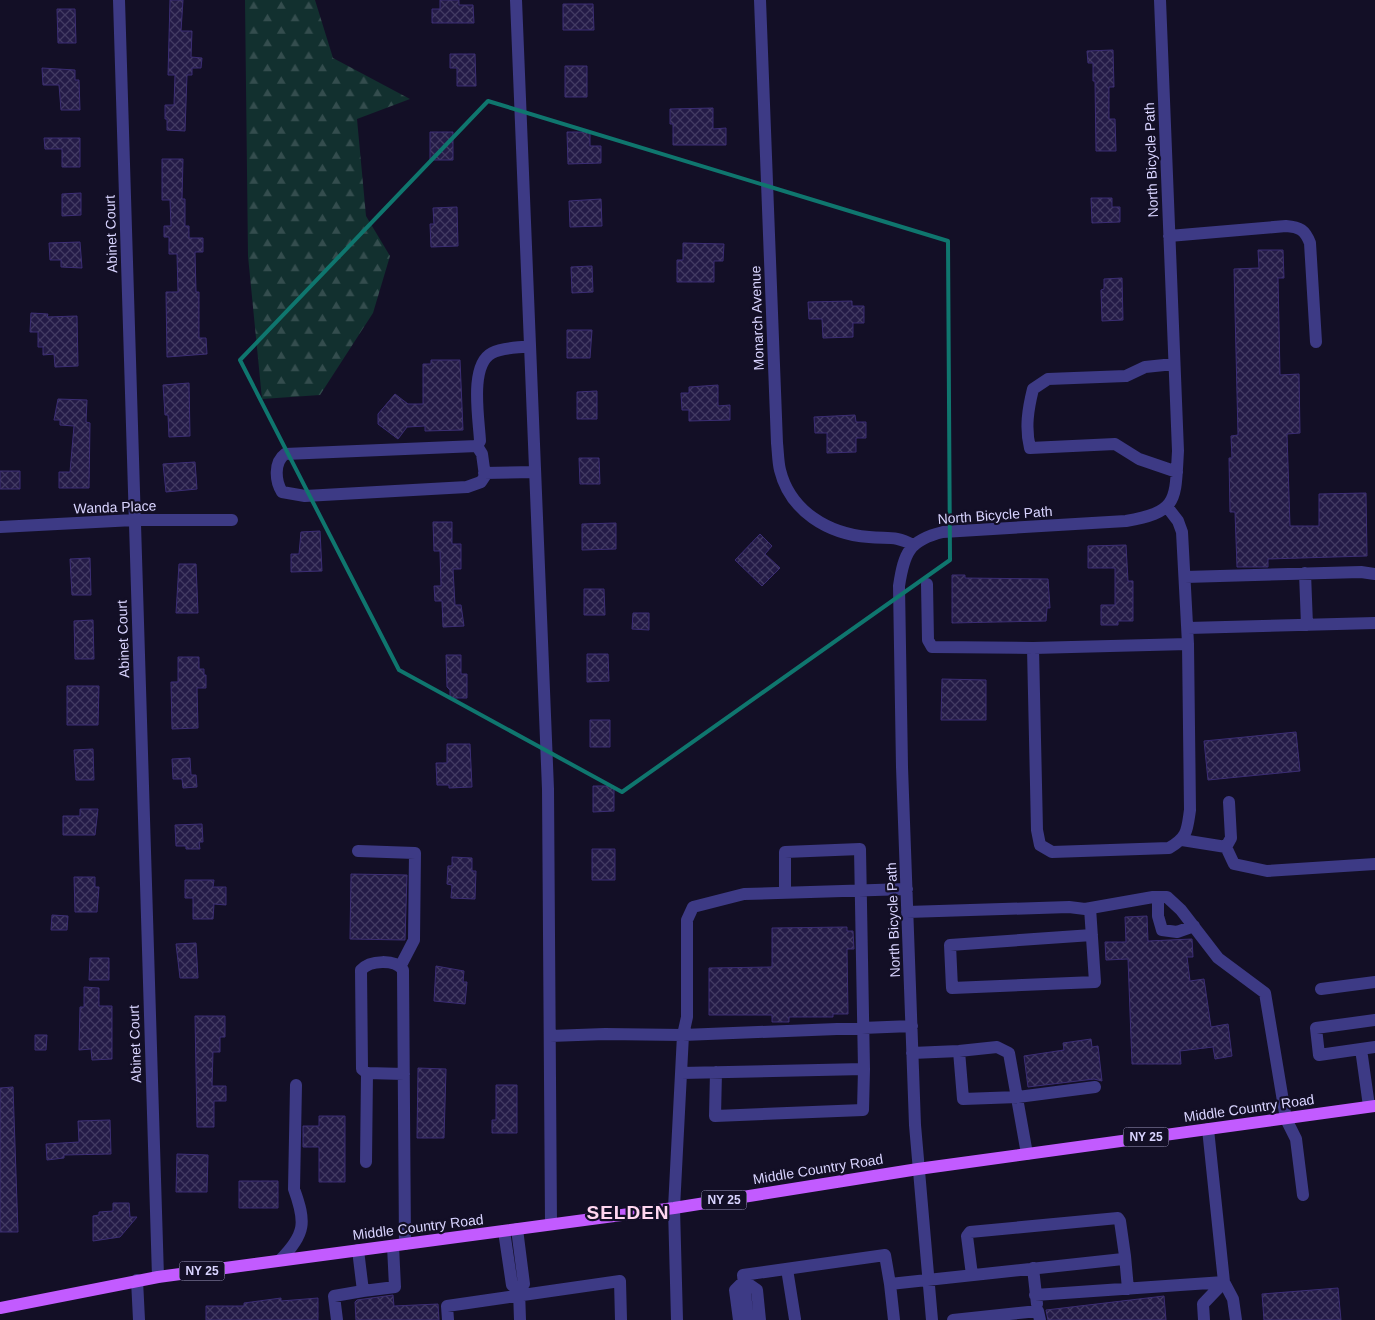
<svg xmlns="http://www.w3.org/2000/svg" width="1375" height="1320" viewBox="0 0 1375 1320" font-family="Arial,sans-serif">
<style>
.forest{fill:url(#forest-firs)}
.building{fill:url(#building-cross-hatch);stroke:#3b2d73}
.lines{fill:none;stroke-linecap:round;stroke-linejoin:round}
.minor{stroke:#3d3a85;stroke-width:12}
.major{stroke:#c25bff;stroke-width:12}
.marked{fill:none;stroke:#0f766e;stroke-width:4;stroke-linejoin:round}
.labels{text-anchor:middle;stroke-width:4.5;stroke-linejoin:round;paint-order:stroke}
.shield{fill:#130f26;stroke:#9e99be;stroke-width:1}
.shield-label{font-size:12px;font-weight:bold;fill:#d9d4ff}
.street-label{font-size:14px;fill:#d9d4ff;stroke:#130f26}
.district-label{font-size:19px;font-weight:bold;letter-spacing:1px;fill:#ffd6f0;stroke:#130f26}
</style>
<defs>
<pattern id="forest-firs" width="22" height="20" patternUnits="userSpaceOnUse" patternTransform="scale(1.25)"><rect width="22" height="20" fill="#12302f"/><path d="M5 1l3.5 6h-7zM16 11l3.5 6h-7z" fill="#344d4e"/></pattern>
<pattern id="building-cross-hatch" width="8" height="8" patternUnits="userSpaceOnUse" patternTransform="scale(1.25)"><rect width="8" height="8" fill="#241b47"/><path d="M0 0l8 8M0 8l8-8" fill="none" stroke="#433b63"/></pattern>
</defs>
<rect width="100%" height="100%" fill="#130f26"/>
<path class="forest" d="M245,0H315L333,58L410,99L357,119L366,216L390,256L373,313L320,395L262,399L248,256Z"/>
<path class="building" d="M170,0H183L181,31H192L191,57L202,58L201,68H192V75H187L185,131L167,130V119H165V105H174L175,75H168Z
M440,0H459V5H473L474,23H432V9H440Z
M563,4H593L594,30H563Z
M57,9H75L76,43H58Z
M1113,50L1114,87H1109V119H1115L1116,151H1096L1095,81H1093V63H1088L1087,51Z
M450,54H475L476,86H457V68H450Z
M565,66H587V97H565Z
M42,68L75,70V80H79L80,110H61L59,85H43Z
M713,108V129L726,128V145H673V124H670V109Z
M430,132H453V160H430Z
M567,132H590V146H601V163L568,164Z
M44,138H80V167H62V149H45Z
M162,159H183L182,199H185V226H189V238H203V252H195L196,292H199V338H206L207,354L167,357L166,292H178L177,254H169V237H164V226H171L170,200H162Z
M81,193V215L62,216V194Z
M1091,198H1112V207H1120V222L1092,223Z
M601,199L602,226L570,227L569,201Z
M457,207L458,246L431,247L430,224H434L433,208Z
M80,242L82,268L61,267V260H50L49,243Z
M683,243L724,244L723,261H714V282H677V260H683Z
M1258,250H1283L1284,278H1278L1280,375L1299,374L1300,433L1287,434L1290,526H1319V494L1366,493L1367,556L1268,559V567H1237L1235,512H1230L1229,458H1232L1231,436L1238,435L1234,269L1259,268Z
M592,266L593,292L572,293L571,267Z
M1122,278L1123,320L1102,321L1101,290L1104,289V279Z
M852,301V306H864V323H853V337L823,338L822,319H809L808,302Z
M31,313L48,314L47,317L77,316L78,366L55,367L54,354L43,355V347H38V332H30Z
M567,330H592L590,358H567Z
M431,360H460L463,430L425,431V426L407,427L398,439L378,424V414L395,394L408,404H423V364H431Z
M189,383L190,436L169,437L168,415H165L163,385Z
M718,385V406L730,405V420L689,421V410H682L681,393H689V387Z
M597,391V419H577V392Z
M58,399L87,400L86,422L90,423L89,488H59V472H70L74,426L60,425V420H54Z
M855,415L856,422H866V438H856V452L827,453V433H815L814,417Z
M579,458H599L600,484H580Z
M195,462L197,489L166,492L163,464Z
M0,471H20V489H0Z
M433,522H452V544H461V569H453L455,605H461L464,626L443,627L442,601H435L434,586H441L440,551H434Z
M616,523V549L582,550V524Z
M320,531L322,571L291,572V554H299L301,532Z
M760,534L772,546L765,554L780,568L762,586L735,560Z
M1126,545L1128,581H1133V621H1118V625H1101V605H1115V568H1088V546Z
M90,558L91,595H72L70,559Z
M179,564H196L198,613H176Z
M952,575H965V578L1048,579L1050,608H1047L1046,621L952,623Z
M584,589H604L605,615H584Z
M633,613H649V630L632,629Z
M93,620L94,659H75L74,621Z
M587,654H608L609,681L587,682Z
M446,655H461V674H467V698H450V690L447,687Z
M178,657H199V669H204V675H206V688H197L198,728L172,729L171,682H178Z
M942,679L986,680V720H941Z
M67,686H99L98,725H67Z
M590,720H610V747H590Z
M1296,732L1300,771L1208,780L1204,741Z
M447,744H470L472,787L449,788V785H437L436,763H447Z
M93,749L94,780H76L74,750Z
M190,758L191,775H196L197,787L183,788L182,779H173L172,759Z
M593,786H614V811L593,812Z
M80,809H98L95,835H63V816H80Z
M202,824L203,842H199L200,849H186V846H176L175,825Z
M592,849H615V880H592Z
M452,857L472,858V871H476L475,899L451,898L452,885L447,884L448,866H452Z
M351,874L407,875L405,940L350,939Z
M74,877H95V887H99L97,912H75Z
M185,880H214L213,887H226V905L214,904L213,919H193V898H185Z
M52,915L68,916L67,930H51Z
M1147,916L1148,941L1192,939L1193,957H1187L1190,981L1204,979L1211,1027L1228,1024L1232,1056L1215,1059L1213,1047L1180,1051L1181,1064H1132L1128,959L1106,960L1105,942H1126L1125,917Z
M847,927V931H853L854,949H847L848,1014H833V1017H789V1022H772V1015H709V968L772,967V928Z
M196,943L198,978H180L176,944Z
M90,958H109V980H89Z
M436,966L464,971L463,982H467L465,1004L434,1001Z
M84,987L99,988V1006H112V1059L92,1060L91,1049L79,1050L80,1007H84Z
M195,1016H225V1037H220V1052H213L212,1086H226V1101H214V1127H197Z
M35,1035H47L46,1050H35Z
M1091,1039L1092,1047L1098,1046L1102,1081L1094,1079L1028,1087L1024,1056L1064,1050L1063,1043Z
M418,1068L446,1069L444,1138H417Z
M496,1085H517V1133H492V1120H496Z
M13,1087L18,1232H0V1088Z
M319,1116H345V1182H319V1147H303V1126H319Z
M110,1120L111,1154L64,1155V1158L47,1160L46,1144L79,1142L78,1121Z
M177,1154L208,1155L207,1192H176Z
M239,1181H278V1208H239Z
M113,1203H129L130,1217H137L120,1237L93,1241V1216L99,1215V1212L113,1211Z
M1338,1288L1341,1320H1264L1262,1294Z
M393,1295L394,1306L438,1304L439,1320H356L355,1302L357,1300Z
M1164,1296L1166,1320H1048L1046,1310Z
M281,1298V1301L318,1298V1320H206V1306H244V1303Z"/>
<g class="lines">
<path class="minor" d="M119,0L158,1277
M516,0L548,789L551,1224
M760,0L777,443C778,452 778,462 780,470C790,511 828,534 869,537C888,539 895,535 913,545
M1169,236L1286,226C1300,227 1305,230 1310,243L1316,342
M1174,364L1145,367L1126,376L1048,379L1033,389C1028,409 1025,428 1030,448L1115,444L1139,459L1177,472
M477,446L482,454L485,476L481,482L467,487L305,496L282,492C275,481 274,462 285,454L477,446L480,441C479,419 469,365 492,353C503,347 518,348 530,346
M484,473L535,472
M0,527L134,520H232
M1305,573L1307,625
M1185,577L1361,572L1375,574
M927,584L928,640L932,647L1033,648L1188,644L1182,532L1178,521L1168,508
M1188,628L1375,623
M1033,648L1037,830L1040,845L1052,852L1169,848C1188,837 1187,830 1190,810L1188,644
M1182,840L1226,847L1234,864L1267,871L1375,864
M1226,847L1231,838L1229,802
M358,851L415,853L414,940L400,967
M907,889L744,894L693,907L687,920V1017L683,1035L912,1026
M785,892V852L860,849L864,1069
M1158,897V916L1162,930L1177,932L1194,926
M1090,908L1095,982L952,988L950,945L1092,935
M907,912L1069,907L1085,909L1153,897H1167L1181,910L1218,958L1265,993L1286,1119L1296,1139L1303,1195
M1321,989L1375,982
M1375,1020L1316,1028L1319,1055L1375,1047
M550,1036L605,1034L683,1035L674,1208L677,1320
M1361,1049L1369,1106
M959,1051L963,1099L1018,1097L1095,1087
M912,1053L959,1051L997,1047L1009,1053L1027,1154
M681,1073L864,1069L863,1110L715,1116L716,1072
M404,1074L367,1073L362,1069L361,970C370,960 395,959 403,970L405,1244
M1208,1129L1224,1282L1233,1299L1236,1320
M366,1162L367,1073
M517,1229L524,1284L519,1290L520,1320
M504,1231L512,1285L519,1290
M358,1250L363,1291L395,1287L393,1246
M1125,1256L1128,1289
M280,1260C306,1234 306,1222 294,1189L296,1085
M1033,1268L1037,1304
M787,1269L795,1319
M137,1280L139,1320
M744,1281L757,1290L760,1320
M890,1284L894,1320
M1035,1295L1224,1282
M337,1320L334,1296L363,1291
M448,1320L447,1306L620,1281L621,1320
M739,1320L735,1290L744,1281
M748,1320L743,1275L885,1255L890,1284L1123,1259L1125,1256L1120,1221L1118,1218L970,1232L967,1236L972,1275
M932,1320L915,1125L902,767L899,586C904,553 909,540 943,532L1126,521C1179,512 1175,500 1178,451L1160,0
M953,1320L1038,1311L1040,1320
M1204,1320L1203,1304L1224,1282"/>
<path class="major" d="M0,1308L158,1277L674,1208L918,1169L1375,1106"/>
</g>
<path class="marked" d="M488,101L948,241L950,560L622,792L399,670L240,360Z"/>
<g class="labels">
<g class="shield">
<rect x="1123.5" y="1127.5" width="45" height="19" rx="4"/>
<rect x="701.5" y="1190.5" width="45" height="19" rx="4"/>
<rect x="179.5" y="1261.5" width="45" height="19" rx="4"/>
</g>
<g class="shield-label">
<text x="1146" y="1141">NY 25</text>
<text x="724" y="1204">NY 25</text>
<text x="202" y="1275">NY 25</text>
</g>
<g class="street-label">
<text transform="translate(1151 160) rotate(-92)" y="5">North Bicycle Path</text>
<text transform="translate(111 234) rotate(-92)" y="5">Abinet Court</text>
<text transform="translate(757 318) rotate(-92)" y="5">Monarch Avenue</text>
<text transform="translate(115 507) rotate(-2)" y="5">Wanda Place</text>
<text transform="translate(995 515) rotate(-4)" y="5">North Bicycle Path</text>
<text transform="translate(123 639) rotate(-92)" y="5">Abinet Court</text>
<text transform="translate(893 920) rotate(-92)" y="5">North Bicycle Path</text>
<text transform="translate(135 1044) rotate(-92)" y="5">Abinet Court</text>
<text transform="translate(1249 1108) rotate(-8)" y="5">Middle Country Road</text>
<text transform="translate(818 1169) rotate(-9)" y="5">Middle Country Road</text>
<text transform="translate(418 1227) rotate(-7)" y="5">Middle Country Road</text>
</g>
<g class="district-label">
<text x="628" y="1219">SELDEN</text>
</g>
</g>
</svg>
